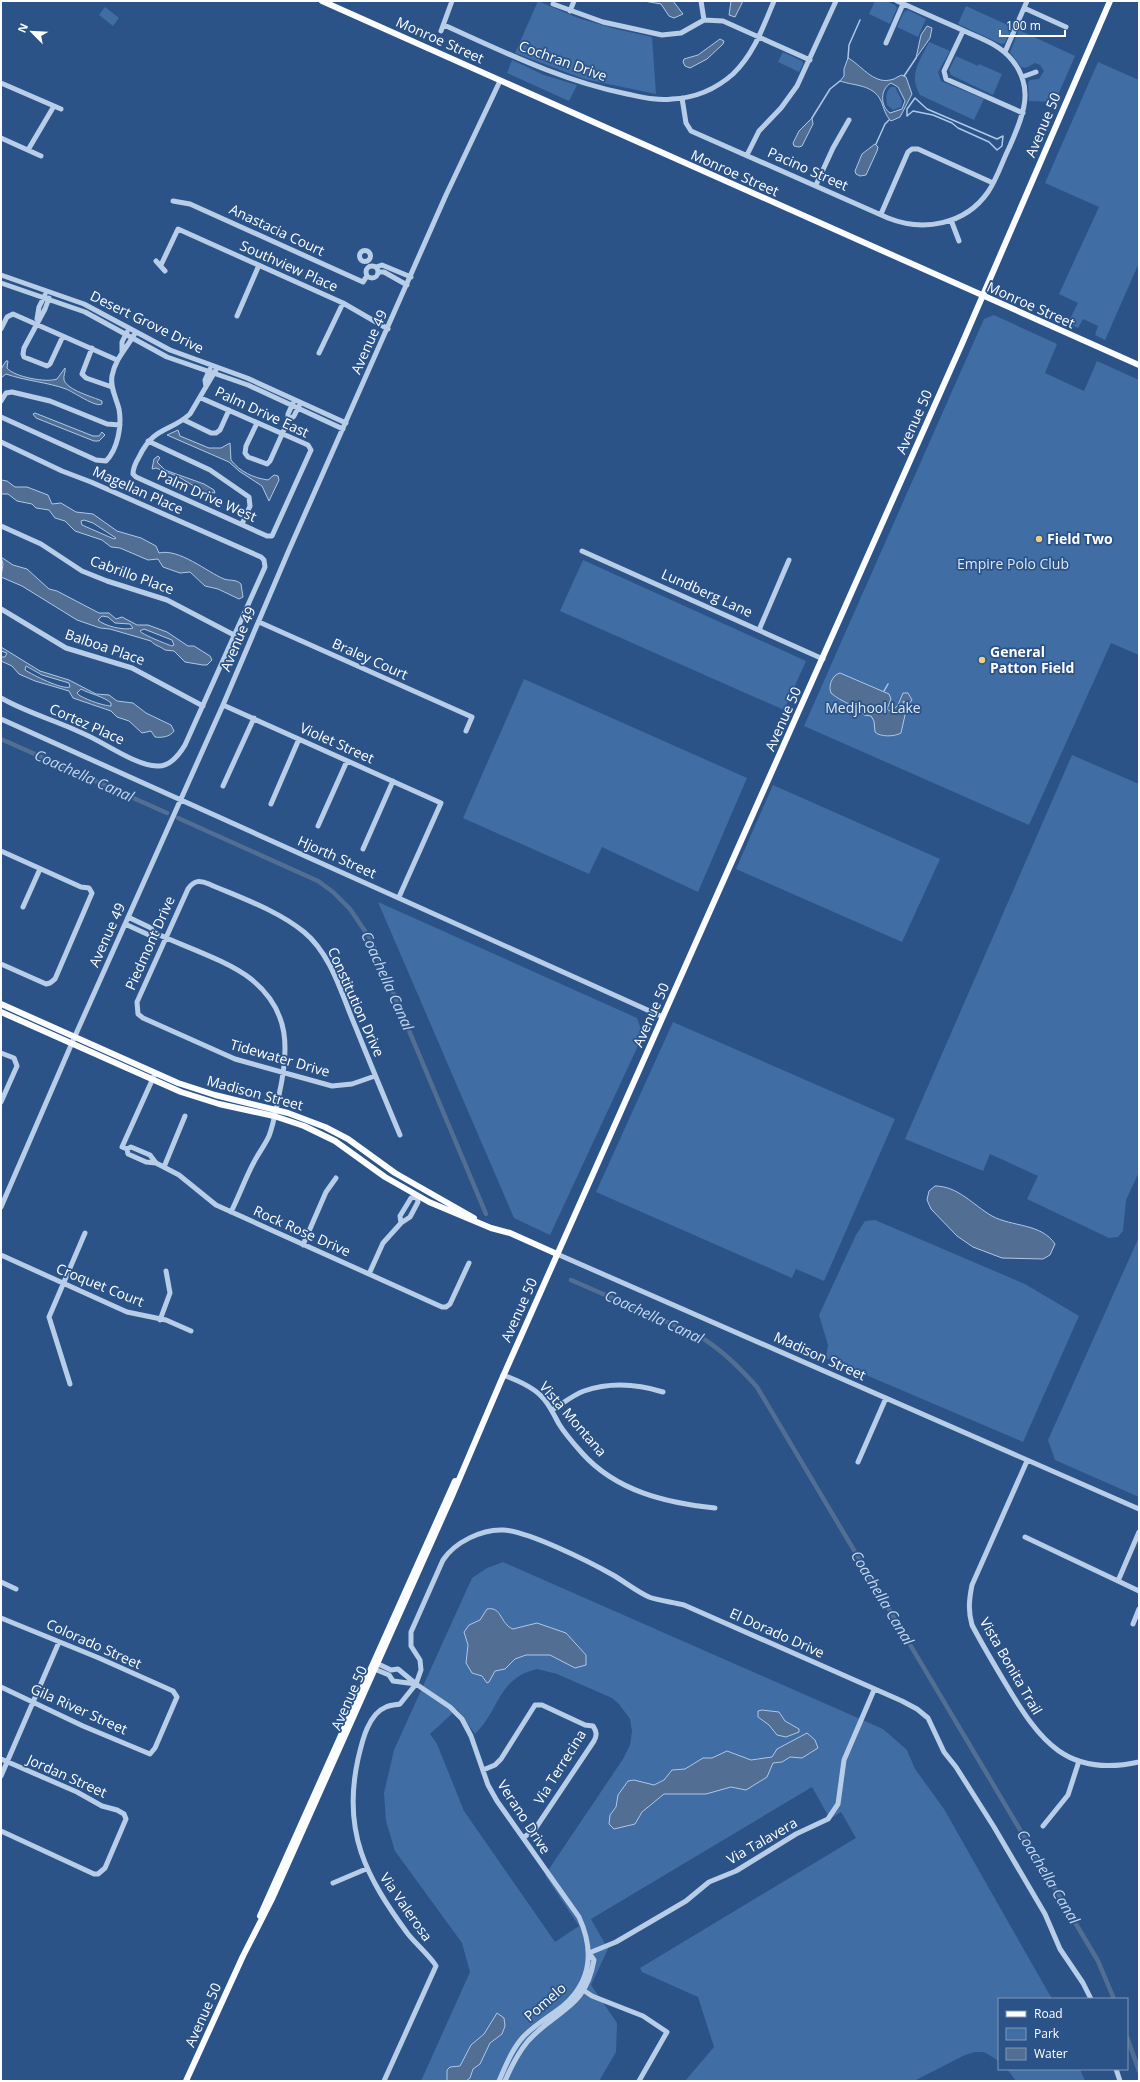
<svg xmlns="http://www.w3.org/2000/svg" width="1140" height="2082" viewBox="0 0 1140 2082" font-family="'Open Sans',sans-serif">
<style>
.green{fill:#406da4;fill-rule:evenodd}
.water{fill:#526e93;stroke:#adc8e8;fill-rule:evenodd}
.lines{fill:none;stroke-linecap:round;stroke-linejoin:round}
.stream{stroke:#adc8e8;stroke-width:1.5}
.canal{stroke:#526e93;stroke-width:4.5}
.minor{stroke:#b8cde8;stroke-width:5}
.major{stroke:#fafcfe;stroke-width:6}
.poi-dot{fill:#eecf81;stroke:#2b5388;stroke-width:1.5}
.labels{text-anchor:middle;stroke-width:3.5;stroke-linejoin:round;paint-order:stroke}
.street-label{font-size:14px;fill:#fff;stroke:#2b5388}
.poi-label{font-size:14px;font-weight:bold;fill:#fff;stroke:#2b5388;text-anchor:start}
.park-label{font-size:14px;fill:#dce8f7;stroke:#2b5388}
.water-label{font-size:15px;font-style:italic;fill:#c4d7ef;stroke:#2b5388}
</style>
<rect width="100%" height="100%" fill="#2b5388"/>
<path class="green" d="M538,1L578,18L616,29L652,37L656,94L584,79L515,53Z
M875,1H886L895,5L897,8L890,24L869,14Z
M966,6L1012,27L1005,43L1001,44L958,24Z
M105,7L119,18L113,26L99,15Z
M908,10L926,19L918,37L897,27L904,12Z
M1019,30L1075,56L1055,102L1029,101L1028,83L1030,80L1039,79L1044,71L1040,65L1035,63L1026,68L1021,67L1010,52Z
M929,42L950,51L938,72L941,81L984,99L974,120L920,95C908,75 920,61 929,42Z
M783,52L802,61L803,64L799,72L778,62Z
M956,56L978,66L979,64L1002,74L993,95L951,75L949,70Z
M512,60L544,75L577,85L569,101L507,73Z
M1098,62L1139,80V263L1105,340L1095,335L1098,326L1083,319L1078,328L1068,323L1078,303L1059,294L1099,207L1045,183Z
M891,87H895L902,101L901,107L893,110L887,105C886,98 885,92 891,87Z
M994,315L1057,344L1045,373L1084,391L1097,361L1139,380V655L1111,643L1029,825L804,726L984,319Z
M583,560L806,661L784,710L560,611Z
M524,679L747,778L698,892L602,847L589,874L463,818Z
M1072,755L1139,784V1172L1126,1200L1123,1231L1118,1237L1109,1238L1027,1199L1038,1176L990,1154L983,1171L905,1139Z
M773,785L940,859L902,942L736,869Z
M378,902L637,1018L643,1035L550,1235L514,1218Z
M673,1022L895,1119L824,1281L796,1269L792,1278L596,1192Z
M875,1220L1025,1284L1079,1316L1023,1442L826,1358L828,1345L819,1315L856,1235L865,1221Z
M1139,1237V1497L1055,1460L1048,1440Z
M503,1562L883,1729L907,1750L915,1769L944,1809L1052,1999H999V2061L984,2052H975L965,2055L914,2081H685L714,2047L698,1997L642,1972L640,1968L856,1838L841,1812L830,1819L812,1787L591,1919L608,1949L591,1985L617,2023L616,2052L599,2081H421L470,1972L462,1943L395,1851L386,1821L384,1793L394,1750L472,1578L487,1568ZM537,1669L557,1674L612,1698L619,1704L630,1719L632,1731L630,1745L623,1759L545,1875L579,1926L555,1942L464,1811L437,1744L430,1734L457,1709L475,1734C501,1708 497,1679 537,1669Z
M1007,2069H1080L1085,2081H1016Z"/>
<path class="water" d="M644,1H673L683,14L674,18L669,16L661,4Z
M731,1H743L735,17L729,15Z
M927,26L932,28L930,38L916,58L921,35Z
M720,39L724,41L723,44L707,59L690,68L685,66L683,62L684,59L698,55Z
M848,58C860,64 873,84 890,80C894,80 898,76 902,75L906,77L912,94L900,117L891,121C885,115 884,108 881,101C873,84 854,86 840,81L844,76V69ZM891,83L898,87L905,101L902,109L890,113C880,106 880,89 891,83Z
M812,118L813,124L802,146L799,147L794,146L793,143L799,131Z
M875,144L878,147L877,151L866,175L860,176L856,174L855,171L862,154Z
M8,361L7,368C14,377 47,383 57,379L65,368C66,372 63,375 64,380C67,390 93,397 102,401V404C96,408 74,392 66,389C47,382 26,381 6,374L1,378V369L6,361Z
M35,413L93,436H99L102,432L105,435L99,441H94L36,418L33,414Z
M178,430L180,436L209,448H221L230,443L231,460C240,472 254,478 268,480L274,475L278,476L279,480L269,501L262,486L239,471L229,462L167,435Z
M158,456L160,458L157,462L165,470L204,484L214,490L215,493L202,491L179,477L156,468L152,469L154,459Z
M1,480L7,481L15,487H27L48,495L52,504L61,503L76,512L93,514L117,531L141,538L156,546L159,553C179,548 207,572 224,579C230,581 236,579 241,584L243,597L239,599L218,589L205,586L190,572L180,573L163,567L158,559L148,560L120,548L111,547L102,540L75,531L65,521L55,518L49,510L36,508L32,504L17,501L8,494H1ZM84,520L93,523L116,538L114,539L82,525L81,521Z
M1,557L13,565L27,569L49,589L57,591L99,613H109L116,619L122,617L137,625H148L167,632L188,646H194L210,656L212,660L207,665H203L185,662L174,651L165,650C160,646 155,646 151,641L110,629L100,628L77,620L22,586L1,577L3,564ZM102,616L108,617L115,623L130,624L133,628C125,631 104,626 98,620ZM144,629L172,640L174,645L172,646C166,644 141,634 140,631Z
M1,647L40,671L69,680L96,694L109,695L117,701L133,703L146,713L171,725L174,731C170,737 161,738 155,737L151,731L142,733L129,721L117,717L111,711L73,698L69,691L35,681L19,674L12,666L1,661V657H5L7,653L1,651ZM26,666L42,675L69,683L70,687C62,690 33,675 25,670ZM81,689C90,694 103,696 111,703V706C104,706 80,698 77,693Z
M840,673L889,694L891,699L887,709L891,712L898,705L903,693H908L912,700L909,704L903,701L905,715L901,733C894,737 880,737 875,732L874,721L871,716L864,715C855,704 842,703 831,693C828,686 832,675 840,673Z
M935,1186C958,1186 973,1205 992,1216C1012,1227 1041,1223 1055,1244L1050,1255L1043,1259L1002,1258L973,1247L957,1236L931,1209L927,1200L929,1191Z
M487,1609C502,1606 500,1624 513,1629L537,1623L566,1633L586,1655V1665L575,1668L550,1655H526L515,1659L505,1669L495,1671L489,1682L487,1683L482,1676L472,1673L466,1663L468,1645L464,1632L469,1625L480,1620Z
M762,1710L779,1712L785,1721L799,1729V1732L786,1737L777,1735L769,1725L758,1717V1711Z
M807,1733L815,1740L818,1748L802,1758L790,1757L782,1762L773,1763L767,1777L746,1790L731,1787L706,1794H664L642,1812L635,1824L614,1829L609,1824L610,1815L616,1807L618,1795L628,1781L634,1780L654,1785L664,1780L672,1770L685,1769L703,1758H712L727,1751L751,1760L772,1757L777,1749Z
M497,2013L504,2018L505,2026L502,2034L490,2043L480,2064L473,2069L470,2078L466,2081H447V2070L450,2067L460,2066L471,2045L484,2034Z"/>
<g class="lines">
<path class="stream" d="M848,58L849,45L860,20
M904,76L916,58
M915,98L927,109L997,139L1003,136L1002,146L997,150L989,142L958,128L952,123L933,115L913,111L907,116V109Z
M812,118L830,89L840,81
M876,144L885,124L889,120
M884,691L888,684"/>
<path class="canal" d="M1,739L167,813
M178,818L318,881L333,892L350,909L371,940L486,1214
M571,1280L699,1336C722,1350 739,1367 757,1387L1098,1961L1114,1999
M1127,2037L1139,2071"/>
<path class="minor" d="M701,1L704,20
M553,4L603,22L662,35L681,33L704,20L723,21L810,60
M1024,8L1066,27
M570,11L574,1
M444,25C504,52 562,81 627,94C642,97 657,101 672,99C695,98 716,89 733,74C754,54 763,27 774,1
M441,31L452,1
M963,31L944,71L946,79L1023,113
M886,43L903,4
M1005,52L1027,1
M1022,77L1036,72
M1,83L61,109
M682,98L686,123L691,131L888,218C923,232 965,225 988,192C997,179 1002,162 1009,148C1022,118 1036,89 1012,60C999,43 976,37 958,28C937,19 917,10 897,1
M1,138L41,156
M28,150L54,106
M747,155L759,131L781,108L797,86L836,1
M816,185L833,148L849,120
M173,201L190,204L363,282L367,276
M881,214L908,152L912,149H918L993,183
M951,220L959,241
M359.5 256a5.5 5.5 0 1 1 11 0a5.5 5.5 0 1 1-11 0Z
M156,261L165,271
M161,265L178,229L343,303L388,329
M366 272a6 6 0 1 1 12 0a6 6 0 1 1-12 0Z
M376,267L382,265L411,277
M378,272H384L407,285
M1,275L84,304L170,350L247,378L346,423
M1,283L85,312L167,357L248,385L343,429
M49,298L45,309L24,348L23,354L24,357L47,366L50,364L63,336
M237,316L259,265
M37,319L39,307L45,295
M1,329L7,317L13,314L117,360
M92,348L82,374L86,378L112,387
M122,351V342L127,332
M319,353L343,303
M206,387L205,380L210,369
M201,398L308,445L311,450L272,536H267L136,477L133,474C133,468 136,462 139,457C154,426 169,433 190,414L217,368
M1,401L6,393L12,392L50,401L107,424L120,425
M1,417L96,460L106,461C118,449 122,425 119,409C116,397 110,388 112,376C115,359 126,349 134,335
M184,420L211,433H216L220,430L229,410
M288,421V414L293,403
M257,423L246,446L245,453L248,457L267,464L270,461L288,421L294,416L299,406
M148,441L210,470L249,497L250,506L242,524
M1,442L62,471L91,482L261,557L264,560L265,567L185,745C179,755 170,767 157,766C134,765 104,742 82,733C55,720 27,713 1,698
M1,526L41,544L82,571L107,581L167,600L234,635
M582,551L823,659
M1,609L66,648L132,668L203,706
M259,622L472,717L466,731
M759,630L789,560
M223,705L441,803L399,897
M1,719L663,1017
M223,786L254,718
M271,804L299,739
M318,826L347,761
M363,849L393,781
M1,851L81,887L89,888L92,893L55,979L50,983L46,984L1,964
M23,907L40,869
M128,917L151,928L153,932C182,946 227,960 251,979C291,1011 289,1050 279,1095C276,1109 274,1123 269,1136C265,1145 258,1154 254,1162C245,1179 239,1196 231,1212
M125,924L149,935L153,932
M1,1053L14,1058L17,1066L1,1102
M375,1076L352,1084L332,1086L235,1059L143,1018L138,1014L137,1002L188,889C194,880 200,880 209,884C241,898 277,910 304,932C332,955 342,996 356,1028C370,1063 385,1099 400,1135
M127,1149L131,1147L150,1155L156,1163L179,1175L216,1205L442,1307H446L450,1304L469,1263
M127,1149L122,1147L154,1076
M127,1149L128,1154L146,1162L156,1163
M164,1167L185,1116
M1,1207L75,1036L223,705L289,550L446,195L500,81
M401,1223L400,1216L411,1198L416,1197
M303,1245L326,1192L336,1178
M557,1254L1139,1509
M1,1255L127,1312L166,1320L191,1331
M369,1274L383,1243L401,1223L410,1217L418,1202L417,1196
M160,1320L170,1293L166,1271
M503,1375C514,1379 524,1383 534,1390C546,1398 552,1411 559,1424C565,1434 574,1444 582,1453C616,1491 666,1503 715,1508
M70,1384L49,1317L85,1233
M552,1410C562,1404 573,1395 584,1391C610,1382 637,1384 663,1392
M1027,1461L972,1585C969,1600 968,1611 972,1625C983,1646 995,1666 1007,1686C1040,1741 1067,1778 1139,1762
M858,1462L886,1398
M1025,1537L1118,1581L1139,1532
M1118,1581L1139,1591
M1,1582L16,1589
M1,1618L99,1658L173,1691L177,1697L155,1748L150,1754L83,1726L1,1687
M1133,1624L1139,1609
M374,1662L391,1670L398,1669L416,1684
M372,1668L389,1675L393,1681L416,1684
M416,1684L421,1670L420,1660L411,1646V1632L443,1560C455,1542 482,1529 503,1530C528,1531 590,1562 613,1575C625,1582 636,1591 649,1597C660,1601 673,1602 684,1605L902,1701L917,1709L928,1718L944,1752L956,1767L994,1827L1045,1914L1060,1949L1083,1983L1091,1999
M1,1759L77,1792L102,1806L117,1810L124,1814L126,1819L105,1868L98,1874H94L1,1831
M483,1770L495,1765L501,1759L535,1705H542L585,1725L593,1726C597,1732 597,1735 594,1741L535,1829L523,1838
M1,1776L59,1642
M1043,1826L1068,1795L1079,1761
M333,1883L366,1869
M589,1953L616,1942L686,1901L709,1882L736,1871L796,1834L828,1819L838,1804L844,1760L874,1690
M583,1990L592,1996L643,2016L667,2032L639,2081
M1116,2069L1120,2081
M384,2081L436,1966C432,1958 415,1943 408,1934C366,1877 342,1832 358,1759C362,1742 368,1714 386,1707C390,1705 396,1705 400,1704L416,1684L450,1707L462,1719L471,1736L488,1785L497,1801L579,1917C594,1950 592,1981 563,2006C550,2016 536,2024 524,2036C512,2049 506,2065 499,2081
M505,2081C511,2067 518,2053 528,2041C558,2008 585,2010 594,1960L589,1953"/>
<path class="major" d="M322,1L1139,365
M1,1004L178,1083L215,1095L288,1113L325,1127L348,1139L395,1173L474,1218
M1,1012L181,1092L219,1104L274,1116L304,1126L335,1141L385,1177L429,1202L491,1228L510,1233L557,1254
M260,1916L455,1481
M242,1958L272,1899L452,1496L501,1381L961,346L1110,1
M186,2081L243,1956"/>
</g>
<g class="poi-dot">
<circle cx="1039" cy="539" r="4"/>
<circle cx="982" cy="660" r="4"/>
</g>
<g class="labels">
<g class="street-label">
<text transform="translate(440 40) rotate(24)" y="5">Monroe Street</text>
<text transform="translate(563 61) rotate(20)" y="5">Cochran Drive</text>
<text transform="translate(1043 125) rotate(-67)" y="5">Avenue 50</text>
<text transform="translate(808 169) rotate(24)" y="5">Pacino Street</text>
<text transform="translate(735 173) rotate(24)" y="5">Monroe Street</text>
<text transform="translate(277 230) rotate(25)" y="5">Anastacia Court</text>
<text transform="translate(289 266) rotate(24)" y="5">Southview Place</text>
<text transform="translate(1031 305) rotate(24)" y="5">Monroe Street</text>
<text transform="translate(147 322) rotate(26)" y="5">Desert Grove Drive</text>
<text transform="translate(369 342) rotate(-66)" y="5">Avenue 49</text>
<text transform="translate(262 412) rotate(25)" y="5">Palm Drive East</text>
<text transform="translate(914 422) rotate(-66)" y="5">Avenue 50</text>
<text transform="translate(138 490) rotate(24)" y="5">Magellan Place</text>
<text transform="translate(207 496) rotate(24)" y="5">Palm Drive West</text>
<text transform="translate(132 575) rotate(20)" y="5">Cabrillo Place</text>
<text transform="translate(707 593) rotate(24)" y="5">Lundberg Lane</text>
<text transform="translate(238 639) rotate(-67)" y="5">Avenue 49</text>
<text transform="translate(105 647) rotate(19)" y="5">Balboa Place</text>
<text transform="translate(370 659) rotate(24)" y="5">Braley Court</text>
<text transform="translate(783 719) rotate(-66)" y="5">Avenue 50</text>
<text transform="translate(87 724) rotate(24)" y="5">Cortez Place</text>
<text transform="translate(337 743) rotate(24)" y="5">Violet Street</text>
<text transform="translate(337 857) rotate(24)" y="5">Hjorth Street</text>
<text transform="translate(107 935) rotate(-66)" y="5">Avenue 49</text>
<text transform="translate(150 943) rotate(-66)" y="5">Piedmont Drive</text>
<text transform="translate(356 1002) rotate(66)" y="5">Constitution Drive</text>
<text transform="translate(651 1015) rotate(-66)" y="5">Avenue 50</text>
<text transform="translate(280 1058) rotate(16)" y="5">Tidewater Drive</text>
<text transform="translate(255 1093) rotate(15)" y="5">Madison Street</text>
<text transform="translate(302 1231) rotate(24)" y="5">Rock Rose Drive</text>
<text transform="translate(100 1285) rotate(22)" y="5">Croquet Court</text>
<text transform="translate(519 1310) rotate(-66)" y="5">Avenue 50</text>
<text transform="translate(820 1356) rotate(24)" y="5">Madison Street</text>
<text transform="translate(573 1419) rotate(49)" y="5">Vista Montana</text>
<text transform="translate(777 1633) rotate(24)" y="5">El Dorado Drive</text>
<text transform="translate(94 1644) rotate(24)" y="5">Colorado Street</text>
<text transform="translate(1011 1666) rotate(60)" y="5">Vista Bonita Trail</text>
<text transform="translate(349 1698) rotate(-66)" y="5">Avenue 50</text>
<text transform="translate(79 1709) rotate(24)" y="5">Gila River Street</text>
<text transform="translate(560 1767) rotate(-58)" y="5">Via Terrecina</text>
<text transform="translate(67 1776) rotate(24)" y="5">Jordan Street</text>
<text transform="translate(524 1817) rotate(57)" y="5">Verano Drive</text>
<text transform="translate(762 1841) rotate(-30)" y="5">Via Talavera</text>
<text transform="translate(406 1907) rotate(55)" y="5">Via Valerosa</text>
<text transform="translate(545 2002) rotate(-41)" y="5">Pomelo</text>
<text transform="translate(203 2015) rotate(-66)" y="5">Avenue 50</text>
</g>
<g class="poi-label">
<text x="1047" y="544">Field Two</text>
<text x="990" y="657">General<tspan x="990" dy="16">Patton Field</tspan></text>
</g>
<g class="park-label">
<text x="1013" y="569">Empire Polo Club</text>
<text x="873" y="713">Medjhool Lake</text>
</g>
<g class="water-label">
<text transform="translate(84 776) rotate(24)" y="5">Coachella Canal</text>
<text transform="translate(387 981) rotate(66)" y="5">Coachella Canal</text>
<text transform="translate(654 1317) rotate(25)" y="5">Coachella Canal</text>
<text transform="translate(882 1598) rotate(59)" y="5">Coachella Canal</text>
<text transform="translate(1048 1877) rotate(59)" y="5">Coachella Canal</text>
</g>
</g>
<rect width="1140" height="2082" fill="none" stroke="#ffffff" stroke-width="4"/>
<rect x="998" y="1998" width="130" height="72" fill="#2b5388" stroke="#8098b8"/>
<rect x="1006" y="2011" width="20" height="6" fill="#fafcfe" stroke="#8098b8"/>
<text x="1034" y="2018" font-size="12" fill="#ffffff">Road</text>
<rect x="1006" y="2028" width="20" height="12" fill="#406da4" stroke="#8098b8"/>
<text x="1034" y="2038" font-size="12" fill="#ffffff">Park</text>
<rect x="1006" y="2048" width="20" height="12" fill="#526e93" stroke="#8098b8"/>
<text x="1034" y="2058" font-size="12" fill="#ffffff">Water</text>
<g transform="translate(32 32) rotate(294)" stroke="#2b5388" stroke-width="3" paint-order="stroke">
<path d="M0-3L7 15L0 10L-7 15Z" fill="#ffffff"/>
<text y="-6" font-size="11" font-weight="bold" text-anchor="middle" fill="#ffffff">N</text>
</g>
<path d="M1000 30v6h65v-6" fill="none" stroke="#ffffff" stroke-width="2"/>
<text x="1006" y="30" font-size="12" fill="#ffffff" stroke="#2b5388" stroke-width="3" paint-order="stroke">100 m</text>
</svg>
